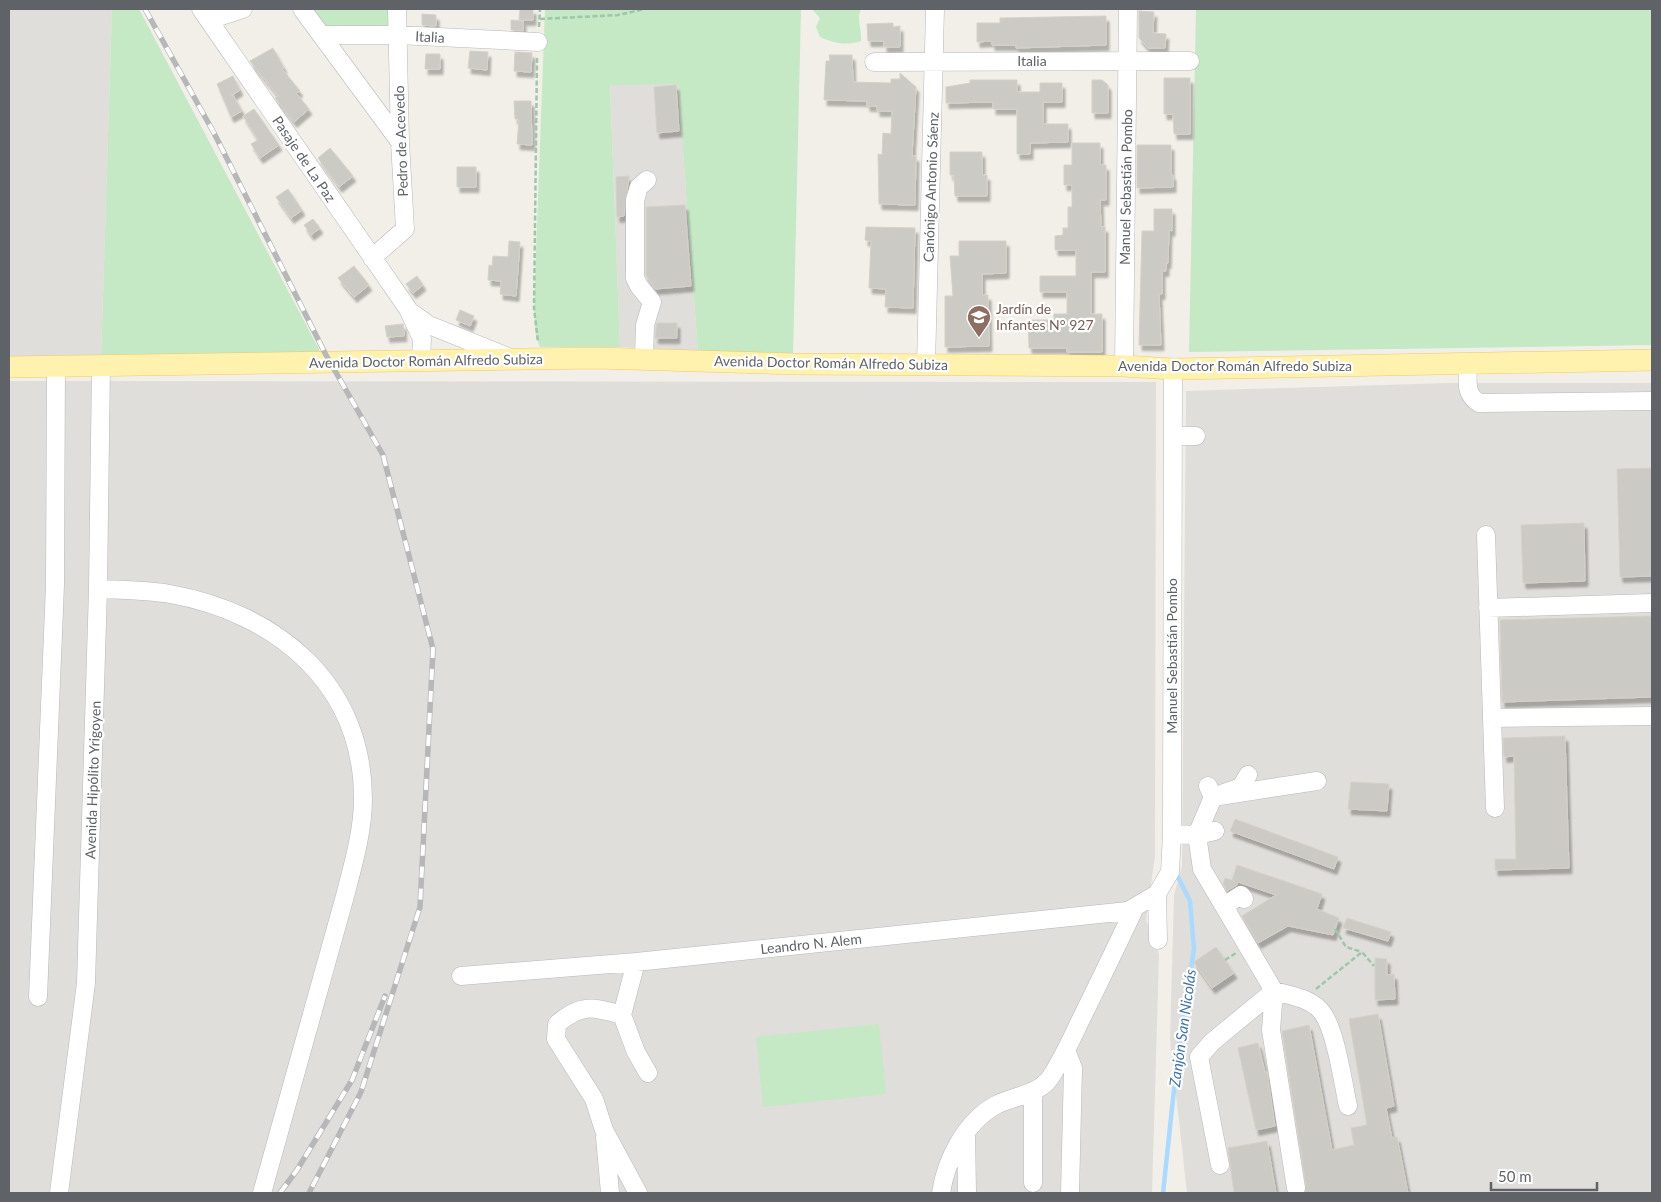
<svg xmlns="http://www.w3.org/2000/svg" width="1661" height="1202" viewBox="0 0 1661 1202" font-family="Lato,sans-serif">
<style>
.industrial{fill:#e0deda}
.green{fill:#c5e8c5}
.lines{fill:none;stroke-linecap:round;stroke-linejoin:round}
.stream{stroke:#aadaff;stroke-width:4.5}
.building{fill:#cccac5;stroke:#d6d1c6;filter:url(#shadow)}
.minor-casing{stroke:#b5b8bc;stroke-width:19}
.major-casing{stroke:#f2c960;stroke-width:22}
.path{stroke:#9cc7a9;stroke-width:2.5;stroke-dasharray:5 2.5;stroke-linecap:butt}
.minor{stroke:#fff;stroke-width:18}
.major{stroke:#fff2af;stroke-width:21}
.rail-casing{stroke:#b6b7b8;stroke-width:5.5}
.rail{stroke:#fff;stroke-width:4;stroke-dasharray:11;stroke-linecap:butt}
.labels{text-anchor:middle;stroke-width:4.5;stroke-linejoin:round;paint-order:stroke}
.street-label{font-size:14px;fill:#5f6368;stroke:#fff}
.education-label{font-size:14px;fill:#785e54;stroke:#fff;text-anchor:start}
.water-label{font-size:15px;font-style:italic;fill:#4174aa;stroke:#fff}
</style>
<defs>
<filter id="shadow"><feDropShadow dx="3" dy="5.5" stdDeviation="1" flood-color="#0004"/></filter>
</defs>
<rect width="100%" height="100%" fill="#f1efe8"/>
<path class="industrial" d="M9,9H112L101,359L9,361Z
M610,84H678L698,351L620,347Z
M9,381L1156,382L1155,856L1146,920L1159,954L1152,1193H9Z
M1448,383H1652V1193H1187L1170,1040L1174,895L1182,866L1186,391Z"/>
<path class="green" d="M112,9H139L322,355L101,359Z
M313,9H390V29L326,27Z
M545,9H801L793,356L698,351L678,84L610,85L620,347H540L536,337L534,308Z
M812,9H861C856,20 862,29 861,41C845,46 834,43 820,37L816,27L820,18Z
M1196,9H1652V345L1189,352Z
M879,1024L886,1094L763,1107L756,1037Z"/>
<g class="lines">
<path class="stream" d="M1163,1193L1178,1052L1194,949L1190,901L1175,871"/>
</g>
<path class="building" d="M520,9H533V20H519Z
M1139,11L1154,12L1153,33L1166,34L1165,48H1148L1139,38Z
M422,14L436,15V26L422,25Z
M1106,16V45L1016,48V45H992V41L977,42V23H1000V18Z
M511,20L523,21V31L511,30Z
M893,23V27L900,26V47H884V41H868L867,24Z
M273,48L284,68L282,69L300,91L296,93L309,109L294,122L275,98L278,96L250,61Z
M470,51L488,52L487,70L468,68Z
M515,52L532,53L531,72L514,71Z
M426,54H440V69H425Z
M829,55H852L853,82L891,83V79H900V73L916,87L912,156H916L915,205L879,204L878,154L882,155L883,133L891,134L892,111H877V106H867V101L824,100L826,61H830Z
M233,76L240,90L231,96L233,95L242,111L231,117L217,84Z
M1164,78H1190V134H1174L1173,114H1164Z
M970,80H1017V92H1040V83H1062V102H1043V124H1068V142L1030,143V154H1017V109H993V102L946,103V87L970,83Z
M1092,80H1102L1108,85V113H1092Z
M676,85L679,131L657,133L654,87Z
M514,101H531L532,145L517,144L519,119H515Z
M254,109L279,145L260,158L251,144L258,140L243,116Z
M1072,143H1100V165H1106V200H1100L1101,227H1105V272H1091V314H1102V352H1067V348H1029L1028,320H1054V314H1067V292H1040V276H1076V250H1055V236L1063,235V228H1068V207H1072V185H1064V165H1072Z
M1137,145H1171V175H1173V187L1137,188Z
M330,148L353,176L339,187L318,158Z
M950,152H982V175H987V196H955L954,175H950Z
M457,167H476V187H457Z
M629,176L624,216L617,217L616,177Z
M288,189L302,210L291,218L276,197Z
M685,205L691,286L655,289L646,275V207Z
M1154,209H1172V231L1169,230L1168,263H1166V271H1162V294H1159L1161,345H1139L1142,231H1154Z
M313,219L320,228L311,235L304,225Z
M866,227L915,228L913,308L885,307L886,289L869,288L871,241L865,240Z
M509,241L520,242L516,296L500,294L501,281L488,280L489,265L492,266L493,256L508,257Z
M959,241H1006V273L982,274V295H988L989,346L945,347V296H953L950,256H959Z
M354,266L369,285L354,297L338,278Z
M417,276L423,285L413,293L406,284Z
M460,310L474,316L470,326L456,320Z
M657,323H677V338H655Z
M403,324L404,336L387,337L385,326Z
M1652,468V576L1620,577L1617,469Z
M1584,523L1585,581L1523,583L1521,525Z
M1652,616V697L1502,702L1500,620Z
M1565,736L1569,868L1495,870V859H1516L1514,756L1504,757L1503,738Z
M1351,782L1389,784L1387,811L1348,809Z
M1235,819L1338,857L1334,869L1230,831Z
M1237,865L1322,894L1317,909L1339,918L1333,935L1288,926L1258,943L1242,916L1276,895L1238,882L1237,885L1227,891L1223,884L1225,878L1234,881L1232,880Z
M1347,918L1391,932L1388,941L1343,928Z
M1216,947L1234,973L1212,988L1194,962Z
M1375,958L1387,959V975L1394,974L1395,999L1375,1000Z
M1378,1014L1394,1106L1386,1108L1392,1138L1397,1137L1408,1193H1305L1306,1186L1282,1031L1309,1025L1332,1150L1354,1145L1351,1128L1367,1125L1349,1019Z
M1258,1043L1265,1072H1267L1275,1126L1256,1130L1238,1048Z
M1267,1141L1276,1193H1234L1228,1148Z"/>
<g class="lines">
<g class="minor-casing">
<path id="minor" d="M201,9L408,309L422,339L421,361
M302,9L400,142
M209,20L243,9
M322,35H398L538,42
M874,62L1190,61
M372,258L405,229L400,142L397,9
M412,313L429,325L508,357
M644,358L645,325L652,302L639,286L635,278V200L639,187L647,180
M1468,364C1468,380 1464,394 1479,403L1652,401
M926,365L935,9
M1124,366L1128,9
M1173,436H1196
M1486,535L1495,808
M98,589C122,590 147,590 170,594C277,613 363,684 363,799C363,831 353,865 345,896L262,1193
M1488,608L1652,603
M1492,718L1652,716
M1208,786L1213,797L1317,781
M1215,831L1197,835L1202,869L1274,991C1289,995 1309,998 1320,1010C1335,1025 1343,1083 1348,1106
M1172,834L1197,835L1213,797L1241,787L1248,775
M1224,906L1241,895L1244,899
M1158,940L1157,894L1170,872L1172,834L1173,369
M636,962L622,1015L636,1052L648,1073
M461,976L636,962L1128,911L1157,894
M1274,991L1271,1030L1296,1188
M38,997L55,585L56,366
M622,1015C593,1007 581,1003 557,1024L556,1039L594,1099L604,1130L638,1193
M1066,1050L1073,1068L1070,1193
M1033,1091V1183
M966,1132L967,1193
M605,1137L610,1193
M1220,1165L1199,1057L1212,1042L1274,991
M59,1193L86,983L98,589L101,365
M941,1193C946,1160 965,1122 996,1105C1013,1096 1038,1095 1050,1078C1064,1057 1074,1033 1085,1011C1102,976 1119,942 1135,907"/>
</g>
<g class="major-casing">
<path id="major" d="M9,367L597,358L793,364L1124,366L1173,369L1652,360"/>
</g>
<path class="path" d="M540,19L618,15L645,9
M539,27L540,9
M537,58L534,308L538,342
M1335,929L1346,947L1362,952
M1225,960L1236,953
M1316,989L1362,952L1374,966"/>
<use href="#minor" class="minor"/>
<use href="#major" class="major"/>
<g class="rail-casing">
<path id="rail" d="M145,9L214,133L326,355L383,455L433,649L420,907L361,1092L309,1193
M280,1193L297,1170L352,1080L385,996"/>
</g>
<use href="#rail" class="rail"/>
</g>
<defs>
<g id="school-pin" transform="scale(1.25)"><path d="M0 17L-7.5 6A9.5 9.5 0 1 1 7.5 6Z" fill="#8d6e63" stroke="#fff"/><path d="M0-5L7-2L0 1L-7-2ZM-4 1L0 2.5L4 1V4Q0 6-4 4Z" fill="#fff"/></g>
</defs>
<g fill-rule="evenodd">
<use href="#school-pin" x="979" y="317"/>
</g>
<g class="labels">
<g class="street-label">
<text transform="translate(430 37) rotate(3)" y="5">Italia</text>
<text x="1032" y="66">Italia</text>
<text transform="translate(401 141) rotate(-92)" y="5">Pedro de Acevedo</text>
<text transform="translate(304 159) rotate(56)" y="5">Pasaje de La Paz</text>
<text transform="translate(931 187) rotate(-88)" y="5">Canónigo Antonio Sáenz</text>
<text transform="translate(1126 187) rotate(-89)" y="5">Manuel Sebastián Pombo</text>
<text transform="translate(426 361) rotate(-1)" y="5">Avenida Doctor Román Alfredo Subiza</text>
<text transform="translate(831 363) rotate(1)" y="5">Avenida Doctor Román Alfredo Subiza</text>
<text x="1235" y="371">Avenida Doctor Román Alfredo Subiza</text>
<text transform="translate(1172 656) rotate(-90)" y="5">Manuel Sebastián Pombo</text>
<text transform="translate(93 780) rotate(-88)" y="5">Avenida Hipólito Yrigoyen</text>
<text transform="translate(811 944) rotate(-6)" y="5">Leandro N. Alem</text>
</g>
<g class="education-label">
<text x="996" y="314">Jardín de<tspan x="996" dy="16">Infantes N° 927</tspan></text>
</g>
<g class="water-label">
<text transform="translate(1183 1028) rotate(-82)" y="5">Zanjón San Nicolás</text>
</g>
</g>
<rect width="1661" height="1202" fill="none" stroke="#5f6368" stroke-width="20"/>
<path d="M1491 1182v8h106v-8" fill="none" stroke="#5f6368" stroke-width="2.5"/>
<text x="1498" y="1182" font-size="15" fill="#5f6368" stroke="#ffffff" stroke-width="4" paint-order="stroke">50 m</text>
</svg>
